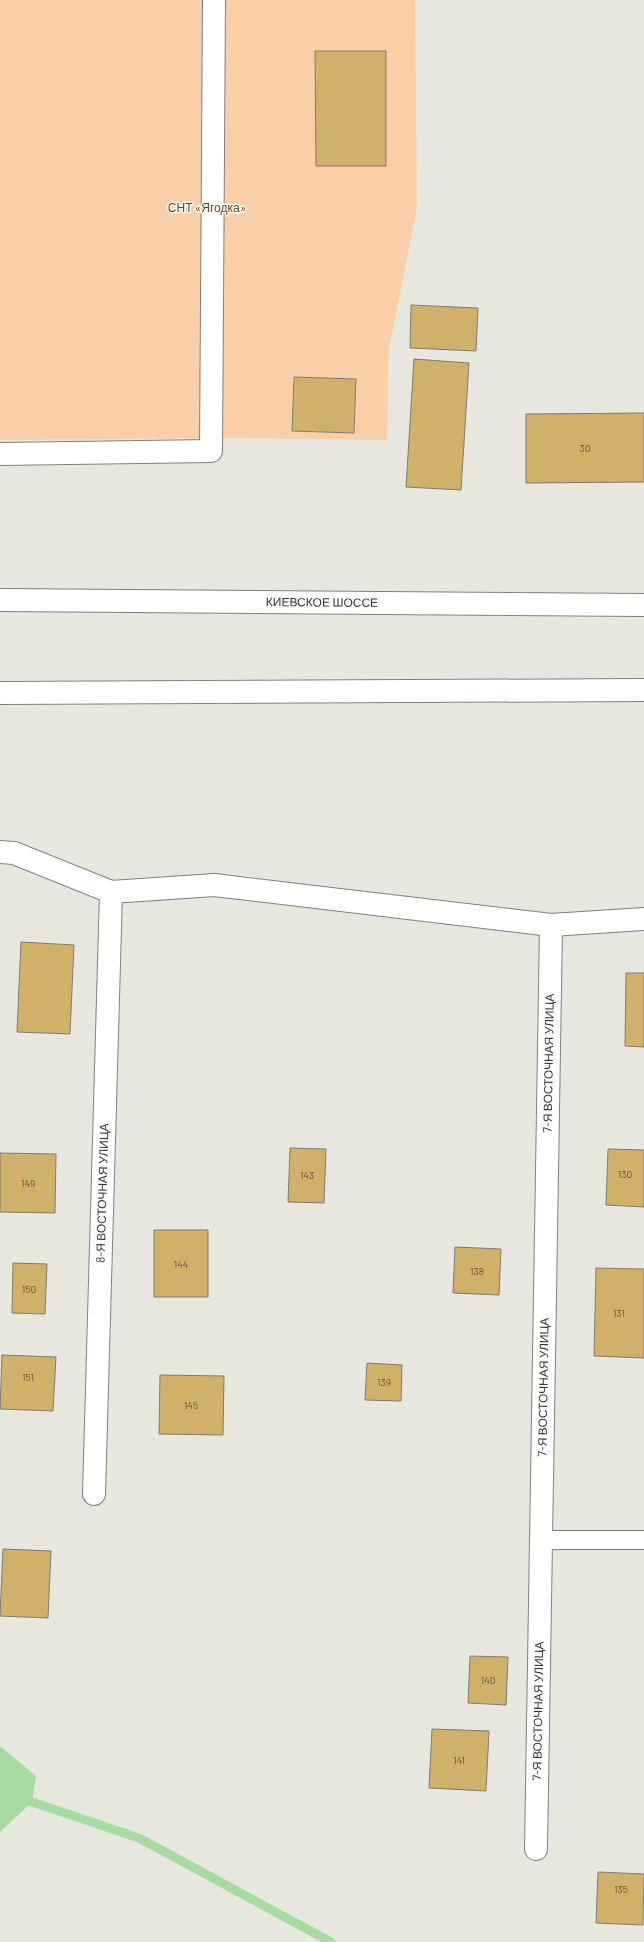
<svg xmlns="http://www.w3.org/2000/svg" width="644" height="1942" viewBox="0 0 644 1942" font-family="Barlow,sans-serif">
<style>
.green{fill:#facfa7}
.water{fill:#a6dca1}
.lines{fill:none;stroke-linecap:round;stroke-linejoin:round}
.stream{stroke:#a6dca1;stroke-width:9}
.building{fill:#d1b069;stroke:#7f7c75}
.lane-casing{stroke:#818179;stroke-width:20}
.street-casing{stroke:#818179;stroke-width:24}
.highway-casing{stroke:#818179;stroke-width:24}
.lane{stroke:#fff;stroke-width:18}
.street{stroke:#fff;stroke-width:22}
.highway{stroke:#fff;stroke-width:22}
.labels{text-anchor:middle;stroke-width:3;stroke-linejoin:round;paint-order:stroke}
.number-label{font-size:10px;fill:#5c5440}
.park-label{font-size:12px;fill:#653f14;stroke:#fff}
.street-label{font-size:12px;fill:#353532;stroke:#fff}
</style>
<rect width="100%" height="100%" fill="#e8e7df"/>
<path class="green" d="M0,0H415L417,208L389,349L387,440L220,438L0,440Z"/>
<path class="water" d="M0,1746L36,1776L32,1802L0,1832Z"/>
<g class="lines">
<path class="stream" d="M0,1789L32,1802L139,1838L331,1942"/>
</g>
<path class="building" d="M315,51H386V166H316Z
M411,305L478,308L476,351L410,348Z
M414,359L469,363L461,490L406,487Z
M294,377L356,379L354,433L292,431Z
M644,413V482L526,483V414Z
M21,942L74,945L70,1034L17,1032Z
M626,973H644V1047L625,1046Z
M290,1148L326,1149L324,1203L288,1202Z
M608,1149L644,1150V1207L606,1205Z
M0,1153L56,1154L55,1213L0,1212Z
M154,1230H208V1297H154Z
M455,1247L501,1249L499,1295L453,1293Z
M13,1263L47,1264L45,1314L12,1313Z
M596,1268L644,1269V1358L594,1356Z
M2,1355L56,1357L53,1411L0,1409Z
M367,1363L402,1365L401,1401L365,1400Z
M160,1375L224,1376L223,1435L159,1434Z
M3,1549L51,1551L48,1618L0,1616Z
M470,1656L508,1657L506,1705L468,1703Z
M432,1729L489,1731L486,1791L429,1788Z
M598,1872L644,1874L643,1925L596,1923Z"/>
<g class="lines">
<g class="lane-casing">
<path id="lane" d="M541,1540H644"/>
</g>
<g class="street-casing">
<g id="street">
<path d="M0,454L211,451L214,0"/>
<path d="M0,852L14,853L111,892L214,885L551,925L644,919"/>
<path id="s1" d="M94,1494L111,892"/>
<path id="s2" d="M536,1849L551,925"/>
</g>
</g>
<g class="highway-casing">
<g id="highway">
<path id="s3" d="M0,600L644,605"/>
<path d="M0,693L644,690"/>
</g>
</g>
<use href="#lane" class="lane"/>
<use href="#street" class="street"/>
<use href="#highway" class="highway"/>
</g>
<g class="labels">
<g class="number-label">
<text x="585" y="452">30</text>
<text x="625" y="1178">130</text>
<text x="307" y="1179">143</text>
<text x="28" y="1187">149</text>
<text x="181" y="1268">144</text>
<text x="477" y="1275">138</text>
<text x="29" y="1293">150</text>
<text x="619" y="1317">131</text>
<text x="28" y="1381">151</text>
<text x="384" y="1386">139</text>
<text x="191" y="1409">145</text>
<text x="488" y="1684">140</text>
<text x="459" y="1764">141</text>
<text x="621" y="1893">135</text>
</g>
<g class="park-label">
<text x="207" y="212">СНТ «Ягодка»</text>
</g>
<g class="street-label">
<text dy="4" stroke="none"><textPath href="#s3" startOffset="322">КИЕВСКОЕ ШОССЕ</textPath></text>
<text dy="4" stroke="none"><textPath href="#s2" startOffset="786">7-Я ВОСТОЧНАЯ УЛИЦА</textPath></text>
<text dy="4" stroke="none"><textPath href="#s1" startOffset="301">8-Я ВОСТОЧНАЯ УЛИЦА</textPath></text>
<text dy="4" stroke="none"><textPath href="#s2" startOffset="462">7-Я ВОСТОЧНАЯ УЛИЦА</textPath></text>
<text dy="4" stroke="none"><textPath href="#s2" startOffset="138">7-Я ВОСТОЧНАЯ УЛИЦА</textPath></text>
</g>
</g>
</svg>
